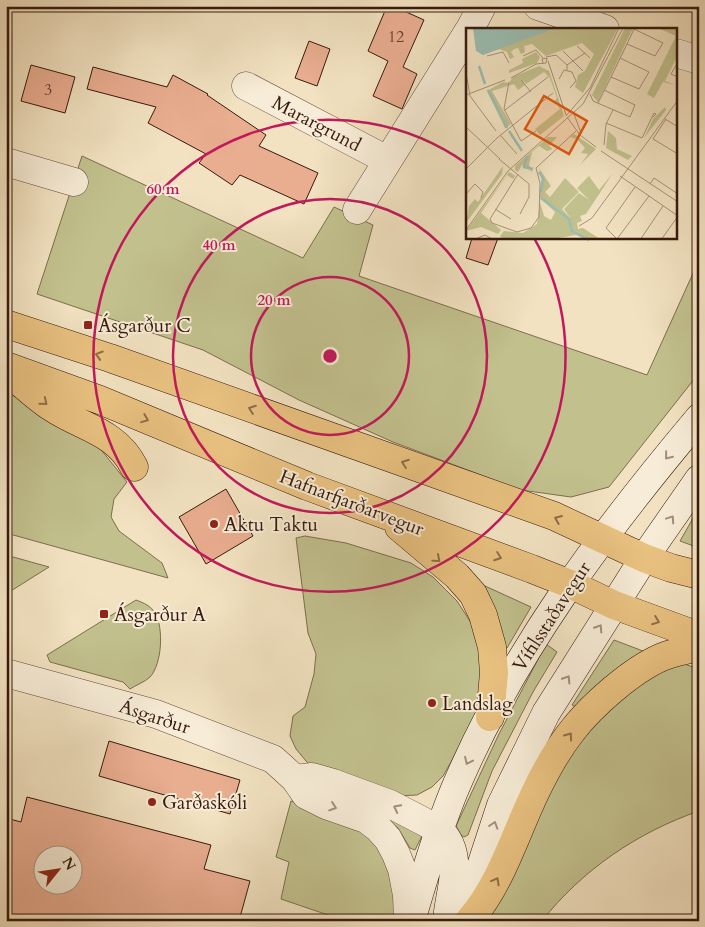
<svg xmlns="http://www.w3.org/2000/svg" width="705" height="927" viewBox="0 0 705 927" font-family="Cardo,serif">
<style>
.green{fill:#c2c18e;stroke:#7c6e4e}
.building{fill:#e9ad90;stroke:#371a0d;fill-rule:evenodd}
.lines{fill:none;stroke-linecap:round;stroke-linejoin:round}
.street-casing{stroke:#664c3a;stroke-width:29}
.secondary-casing{stroke:#371a0d;stroke-width:29}
.primary-casing{stroke:#371a0d;stroke-width:29}
.street{stroke:#f7ecd7;stroke-width:28}
.secondary{stroke:#f7ecd7;stroke-width:28}
.primary{stroke:#e9c180;stroke-width:28}
.oneway{stroke:#906e46}
.oneway2{stroke:#a18e7c}
.ring{fill:none;stroke:#c2185b;stroke-width:2.5}
.poi-dot{fill:#8f2418;stroke:#f7ecd7;stroke-width:2}
.labels{text-anchor:middle;stroke-width:4;stroke-linejoin:round;paint-order:stroke}
.number-label{font-size:16px;fill:#643f2e}
.street-label{font-size:19px;fill:#371a0d;stroke:#f7ecd7}
.poi-label{font-size:19px;fill:#371a0d;stroke:#f7ecd7;text-anchor:start}
.inset-river{fill:none;stroke:#9bbeb3;stroke-width:2.5}
.inset-road{fill:none;stroke:#a79279;stroke-width:1}
.view{fill:#df560c;fill-opacity:0.15;stroke:#df560c;stroke-width:2.5}
.inset-edge{fill:none;stroke:#371a0d;stroke-width:2.5}
.centre{fill:#c2185b;stroke:#f7ecd7;stroke-width:2.5}
.ring-label{font-size:15px;text-anchor:middle;font-weight:bold;fill:#c2185b;stroke:#f7ecd7;stroke-width:4;stroke-linejoin:round;paint-order:stroke}
</style>
<rect width="100%" height="100%" fill="#f2e2c1"/>
<filter id="stains"><feTurbulence type="fractalNoise" baseFrequency=".004" numOctaves="4"/><feColorMatrix values="0 0 0 0 .2 0 0 0 0 .09 0 0 0 0 .02 0 0 0 .5 -.17"/></filter>
<radialGradient id="worn" r=".72"><stop offset=".6" stop-color="#630" stop-opacity="0"/><stop offset="1" stop-color="#630" stop-opacity=".3"/></radialGradient>
<path class="green" d="M82,156L303,258L334,207L373,225L359,276L647,375L699,260V373L609,487L571,497L521,490L393,442L299,400L203,350L37,294Z
M6,392L90,436L127,482L114,499L111,517L119,531L162,563L168,578L6,533Z
M696,513L699,515V548L680,541Z
M305,536L346,543L411,563L433,577L457,601L477,632L484,663L477,710L451,762L443,776L432,787L417,795L394,796L311,767L296,749L290,736L293,716L305,707L314,674L316,654L308,633L296,538Z
M6,555L49,567L6,594Z
M485,586L531,607L507,648L502,646L482,591Z
M136,600C144,603 151,606 155,613C164,628 162,664 150,677C145,682 136,685 130,689L123,682L50,662L47,655Z
M614,640L643,651L644,655L580,709L572,705Z
M546,644L557,652L533,692L492,771L468,835L464,837L461,835L456,826L499,734Z
M681,663L699,669V811C638,832 582,870 542,921H487L503,895L549,785L579,738L647,676Z
M291,801L366,827L385,850L397,902L394,921H327L328,915L281,899L289,862L276,857Z
M388,813L423,834L415,850L410,848L398,828L385,818Z"/>
<path class="building" d="M387,6H393L424,20L403,67L417,74L402,109L373,96L388,61L368,51Z
M309,41L330,49L317,86L295,78Z
M31,65L75,77L65,113L21,101Z
M93,67L167,87L173,75L208,94L207,95L266,135L259,146L318,173L304,204L240,175L232,185L199,163L206,154L148,123L156,107L87,89Z
M472,238H498L488,265L466,258Z
M226,489L253,536L206,564L179,517Z
M109,741L240,780L230,814L99,776Z
M27,797L211,845L204,869L250,881L239,921H6V818L21,822ZM42,854H72V884H42Z"/>
<g class="lines">
<g class="street-casing">
<path id="street" d="M538,6L605,29
M470,29L482,6
M676,53L699,60
M246,86L387,160
M6,162L74,182
M357,210L468,32
M6,673L156,714L273,759L295,779L306,795L326,805L366,819L378,828L388,839L396,854L402,869L407,895L408,921
M295,779L312,777L333,783L390,804L440,830"/>
</g>
<g class="secondary-casing">
<path id="secondary" d="M440,830C466,857 449,889 447,921
M411,921C424,877 437,833 454,791C512,653 603,532 699,418
M463,921L501,805L546,713L644,558L699,479"/>
</g>
<g class="primary-casing">
<path id="primary" d="M6,324L110,358L554,516L644,558L671,568L699,575
M6,366L100,400L307,486L532,569L570,584L614,605L699,636
M11,375C24,385 37,398 51,407C82,428 116,431 134,467
M399,527L457,576L473,594L483,615L492,647L494,673L490,717
M469,921C501,884 514,837 535,793C545,772 557,750 572,731C592,705 632,670 662,657C674,652 687,650 699,647"/>
</g>
<use href="#street" class="street"/>
<use href="#secondary" class="secondary"/>
<use href="#primary" class="primary"/>
</g>
<defs><path id="oneway-chevron" d="M-2-3.5L2.5 0L-2 3.5" fill="none" stroke-width="1.6" stroke-linecap="round" stroke-linejoin="round" transform="scale(1.25)"/></defs>
<g class="oneway">
<use href="#oneway-chevron" transform="translate(99 355) rotate(-163)"/>
<use href="#oneway-chevron" transform="translate(44 402) rotate(39)"/>
<use href="#oneway-chevron" transform="translate(252 409) rotate(-160)"/>
<use href="#oneway-chevron" transform="translate(145 419) rotate(22)"/>
<use href="#oneway-chevron" transform="translate(405 463) rotate(-160)"/>
<use href="#oneway-chevron" transform="translate(558 519) rotate(-157)"/>
<use href="#oneway-chevron" transform="translate(498 557) rotate(20)"/>
<use href="#oneway-chevron" transform="translate(437 559) rotate(41)"/>
<use href="#oneway-chevron" transform="translate(656 621) rotate(21)"/>
<use href="#oneway-chevron" transform="translate(569 736) rotate(-54)"/>
<use href="#oneway-chevron" transform="translate(496 881) rotate(-61)"/>
</g>
<g class="oneway2">
<use href="#oneway-chevron" transform="translate(668 456) rotate(129)"/>
<use href="#oneway-chevron" transform="translate(671 519) rotate(-56)"/>
<use href="#oneway-chevron" transform="translate(599 628) rotate(-57)"/>
<use href="#oneway-chevron" transform="translate(567 679) rotate(-58)"/>
<use href="#oneway-chevron" transform="translate(468 761) rotate(115)"/>
<use href="#oneway-chevron" transform="translate(333 807) rotate(19)"/>
<use href="#oneway-chevron" transform="translate(397 808) rotate(-153)"/>
<use href="#oneway-chevron" transform="translate(494 825) rotate(-72)"/>
</g>
<g class="ring">
<circle cx="330" cy="356" r="79"/>
<circle cx="330" cy="356" r="157"/>
<path d="M534 238A236 236 0 1 1 467 164"/>
</g>
<g class="poi-dot">
<rect x="83" y="320" width="10" height="10" rx="2.5"/>
<circle cx="214" cy="524" r="5"/>
<rect x="99" y="609" width="10" height="10" rx="2.5"/>
<circle cx="432" cy="703" r="5"/>
<circle cx="152" cy="802" r="5"/>
</g>
<g class="labels">
<g class="number-label">
<text x="396" y="42">12</text>
<text x="48" y="95">3</text>
</g>
<g class="street-label">
<text transform="translate(317 123) rotate(28)" y="7">Marargrund</text>
<text transform="translate(352 502) rotate(21)" y="7">Hafnarfjarðarvegur</text>
<text transform="translate(551 616) rotate(-57)" y="7">Vífilsstaðavegur</text>
<text transform="translate(155 716) rotate(18)" y="7">Ásgarður</text>
</g>
<g class="poi-label">
<text x="98" y="332">Ásgarður C</text>
<text x="224" y="531">Aktu Taktu</text>
<text x="114" y="621">Ásgarður A</text>
<text x="442" y="710">Landslag</text>
<text x="162" y="809">Garðaskóli</text>
</g>
</g>
<g transform="translate(466 28)">
<rect width="211" height="211" fill="#f2e2c1"/>
<path d="M9,0H152L117,65L109,59L112,47L119,43L128,26L116,15L80,28L66,16L58,18L59,24L55,26L52,20L48,21L45,24L48,29L44,31L41,24L33,21L15,26ZM159,0H167L132,74L126,67ZM192,0H211V29L199,53L210,57L197,54L188,70L181,66L210,8ZM70,24L74,29L71,35L43,45V42L57,35L56,31ZM73,38L83,43L98,88L74,107L69,101L94,81L89,73L91,70L84,50L78,44L60,56L57,52L59,57L52,62L48,56L26,63L45,96L39,100L21,63L37,54L43,55L47,49ZM199,79L200,82L178,110L187,91ZM142,103L150,110L151,121L166,128L162,132L140,120ZM108,106L130,121L114,137L122,126L115,125L119,120L111,111L104,109ZM82,109H91L83,118L87,121L81,123L73,118L66,124L63,137L67,144L56,137L52,144L46,140L49,142V138ZM37,138L36,146L0,195L3,178L9,171L12,174ZM73,140L85,158L79,164L84,169L99,150L113,164L96,181L105,191L98,181L113,165L123,172L111,160L123,148L133,162L147,145L120,186L114,188L116,193L111,195L112,201L117,200L134,211H119L110,207L81,212L37,211L34,208L38,203L57,205L71,196L74,174L78,188L85,192L89,184L73,169L76,152ZM43,144L49,148L47,151L41,147L15,185L35,202L32,206L15,199L0,203Z" fill="#c2c18e"/>
<path d="M7,0H90L17,27L10,23Z" fill="#9bbeb3"/>
<path class="inset-river" d="M13,38L19,56M22,62L41,100M43,103L56,123M61,128L58,139L67,141M73,144L77,150L75,164M75,170L103,191L106,203L123,212"/>
<path class="inset-road" d="M111,18L124,30M97,23L117,43M21,28L37,24L43,35M57,28L70,22L77,30M80,29L90,27L101,37V42M82,33L100,87M212,34L205,46L212,49M101,37L119,25M0,44L4,68L30,103M145,49L173,61L183,44L154,30M45,50L70,36L80,35L81,30L76,31L77,35M93,51L98,42L106,44L110,53L104,60M55,52L65,64M43,54L38,81L55,113L70,103M124,66L127,73L164,89L169,77L138,62M0,67L39,52M132,75L145,49L161,16L168,1L197,15L189,28L161,16M39,82L82,49M108,86L115,105M100,88L124,60L153,0M101,89L114,107L130,119M199,91L212,99M200,91L187,111L212,126M140,95L176,110L188,85L190,86L187,89M0,99L34,131M34,107L51,126M138,117L140,96L147,82M135,123L212,174M33,131L63,156V169L54,186M0,141L31,110L87,65M52,146L24,191L26,195L51,204L65,200L73,189L74,155L70,140L110,103M154,148L212,188M184,156L188,150L212,166M169,159L140,200L151,211L183,168M0,166L9,156L17,164L15,170M29,181L45,191M113,198L126,190L212,72M0,202L42,143L117,76L157,0M7,212L19,207L28,212M174,212L197,178M195,212L212,188"/>
<path class="view" d="M78,68L121,93L103,126L59,101Z"/>
<rect width="211" height="211" class="inset-edge"/>
</g>
<circle cx="330" cy="356" r="8" class="centre"/>
<g class="ring-label">
<text x="163" y="194">60 m</text>
<text x="219" y="250">40 m</text>
<text x="274" y="305">20 m</text>
</g>
<rect width="705" height="927" fill="none" stroke="#f2e2c1" stroke-width="25"/>
<rect x="8" y="8" width="690" height="912" fill="none" stroke="#371a0d" stroke-width="2.5"/>
<rect x="12" y="12" width="680" height="902" fill="none" stroke="#371a0d"/>
<g transform="translate(58 870) rotate(60)"><circle r="24" fill="#f7ecd7" stroke="#aa9886"/>
<path d="M0-4L9 19L0 12L-9 19Z" fill="#8f2418"/>
<text y="-8" font-size="14" font-weight="bold" text-anchor="middle" fill="#371a0d">N</text>
</g>
<rect width="100%" height="100%" filter="url(#stains)"/>
<rect width="100%" height="100%" fill="url(#worn)"/>
</svg>
